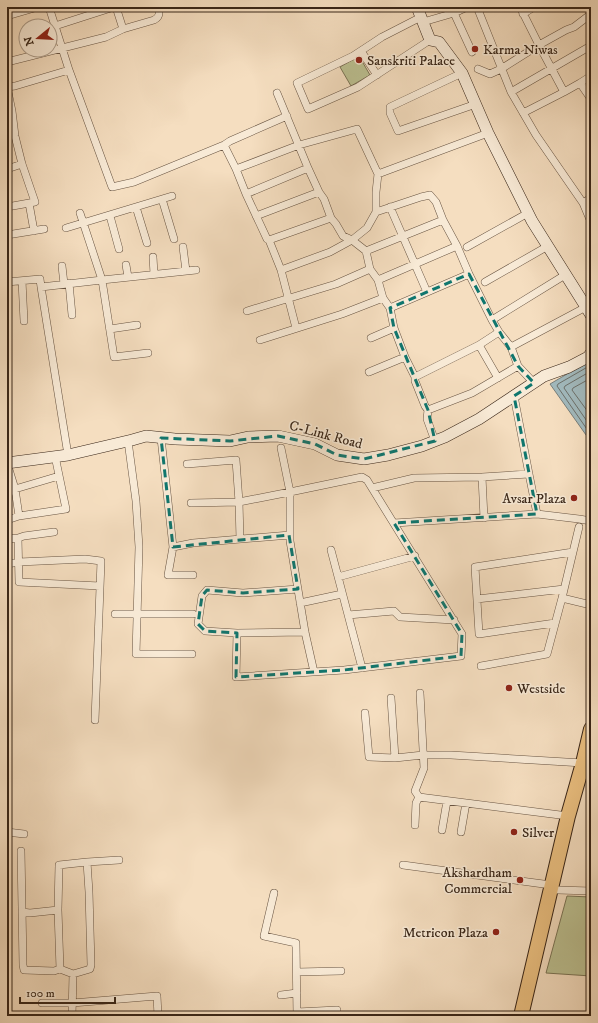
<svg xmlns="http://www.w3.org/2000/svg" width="598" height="1023" viewBox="0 0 598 1023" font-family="'IM FELL DW Pica',serif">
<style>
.green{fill:#bcc192;stroke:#7a7455}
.water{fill:#a1b9bd;stroke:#777e7b}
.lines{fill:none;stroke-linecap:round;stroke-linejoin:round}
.shore{stroke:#6d706a;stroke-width:1}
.street-casing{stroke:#685442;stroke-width:8}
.secondary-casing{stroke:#392618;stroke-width:12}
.highway-casing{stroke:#392618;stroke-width:16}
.street{stroke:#f8ead6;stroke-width:7}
.secondary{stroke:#f8ead6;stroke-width:11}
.highway{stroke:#eabf80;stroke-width:14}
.marked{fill:none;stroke:#0f766e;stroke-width:3;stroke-dasharray:8 5;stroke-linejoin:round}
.poi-dot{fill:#8f2418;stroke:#f8ead6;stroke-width:1.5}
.labels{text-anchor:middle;stroke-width:3;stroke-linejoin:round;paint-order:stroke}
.poi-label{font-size:14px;fill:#392618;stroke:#f8ead6;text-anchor:start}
.street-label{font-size:14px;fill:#392618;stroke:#f8ead6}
</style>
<rect width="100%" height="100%" fill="#f5dec0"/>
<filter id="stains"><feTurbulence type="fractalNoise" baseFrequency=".005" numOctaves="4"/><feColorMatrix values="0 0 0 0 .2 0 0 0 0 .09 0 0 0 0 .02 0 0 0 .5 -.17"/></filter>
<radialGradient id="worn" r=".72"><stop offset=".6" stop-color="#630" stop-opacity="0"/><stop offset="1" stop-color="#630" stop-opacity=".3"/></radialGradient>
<path class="green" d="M359,56L370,75L351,86L340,67Z
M567,896L591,897V976L546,973Z"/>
<path class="water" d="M591,360V442L550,384Z"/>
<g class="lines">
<path class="shore" d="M591,365L558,384L557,386L591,435
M591,371L565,386L564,388L591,427
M591,378L573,388L572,390L591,416"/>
<g class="street-casing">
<path id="street" d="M49,7L69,70L112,187L134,182L224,145L230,141L287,116
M116,7L123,29
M477,7L511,92L536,135L583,203L591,222
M520,7L539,45L564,92L523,113
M454,13L472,52
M523,14L534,7
M7,16L38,7
M421,17L382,37L353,56L297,83L308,109L358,87L430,40
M423,22L454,13L467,7
M55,26L114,7
M361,51L377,75
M7,62L106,37L123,29L154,20C160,17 160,13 158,7
M478,69L490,74L501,69L539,45L566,30L574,27L591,14
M462,73L390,107V113L398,131L476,104
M591,76L580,83L591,99
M7,87L12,111L15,136L22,164L35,202L7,207
M7,87L15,86L69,70
M511,92L587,48L591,47
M564,92L580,83
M277,93L308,168L319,192L324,199L331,218L336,224L343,236L352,240L366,251L370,269L378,280L383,298L390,308L394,328L405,357L415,377V381L425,406L428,410L427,419L435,441
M224,145L236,169L246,194L267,239L269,240L281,270L296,328
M7,169L22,164
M236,169L299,145L357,129L378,174L376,192V212L367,228L352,240L330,252L281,270
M378,174L488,133
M246,194L308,168
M162,199L174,239
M29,203L34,231
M583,203L591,198
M136,207L147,243
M390,207L427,292
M376,212L421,197L430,195L436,202L443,220L457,246L469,274L492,320L499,332L511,347L518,366L534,383
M110,216L119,249
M256,216L319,192
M66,228L172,196
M7,235L44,229
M269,240L331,218
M183,247L186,271
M467,247L528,213
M366,251L443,220
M153,257L154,274
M126,265L128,277
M62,266L64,284
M378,280L457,246
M22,281L24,321
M7,282L40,279L41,287L102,280L80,213
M485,282L548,246
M69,283L72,315
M41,287L68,455
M390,308L469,274
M247,311L336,284L370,269
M492,320L565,275
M110,329L137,325
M371,338L394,328
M260,340L342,314L383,298
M479,345L498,378
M511,347L586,307
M148,353L114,357L102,280L196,270
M369,372L405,357
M415,377L479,345L499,332
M514,396L529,474
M428,410L472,393L518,366
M161,438L173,547L193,543L290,535
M128,441L136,501L139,547L136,654H192
M281,448L290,492V541L305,632L314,672
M7,463L15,489L19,516
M187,464L236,460L239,502L240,539
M482,477L484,518
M372,488L414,478L482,477L529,474L537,514L579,519L591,521
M7,493L15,489L59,476
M191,503L239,502L290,492L362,477L367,480L462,634L461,656L344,670L236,677L237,633L305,632
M7,520L19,516L66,509L55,456
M394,523L537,514
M18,538L19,582L100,586
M7,539L18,538L24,536L54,532
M173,547L168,575H193
M331,550L362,668
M573,552L579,527
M7,564L19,562L85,559L101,561L95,720
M338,577L415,556
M477,599L564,589
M300,603L342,594
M115,614H193
M348,615L394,611L400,617L454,620
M555,623L479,634L475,567L573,552L562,598
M237,633L205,631L198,624L202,596L207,590L243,593L298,589
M481,666L547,654L562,598L591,605
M391,698L395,758
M365,713L369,757L395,758L423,755H451L583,763
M419,797L568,816
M419,797L415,791L424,768L420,693
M415,825L416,803L419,797
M442,830L447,801
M7,832L24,834
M461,832L466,803
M21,851L23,965L24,970L54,971L60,969L73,974L90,969L91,965L89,892L87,862
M403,865L551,885
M558,890L591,891
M274,893L264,936L296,943L297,1016
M22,912L30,913L58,910
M60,969L58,910L59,865L87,862L119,860
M297,972L341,971
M281,995L297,993
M42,1003H72L157,996L158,1016
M297,1012L337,1010
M72,1016L73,974"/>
</g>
<g class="secondary-casing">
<path id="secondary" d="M417,7L430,40L439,42L462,73L488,133L532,221L591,315
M7,463L68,455L132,440L146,436L175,439L230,441L248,437L278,436L315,444L337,455L364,459L388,455L422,446L445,437L479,419L544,376L569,367L588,357L591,353"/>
</g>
<g class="highway-casing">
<path id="highway" d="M521,1016L568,816L583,763L591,729"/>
</g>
<use href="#street" class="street"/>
<use href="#secondary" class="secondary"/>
<use href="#highway" class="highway"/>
</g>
<path class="marked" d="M469,274L518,366L534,383L514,396L537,514L394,523L462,634L461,656L344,670L236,677L237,633L205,631L198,624L202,596L207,590L243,593L298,589L289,535L173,547L161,438L230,441L278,436L315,444L337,455L364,459L435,441L428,410L394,328L390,308Z"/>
<g class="poi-dot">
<circle cx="475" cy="49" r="4"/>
<circle cx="359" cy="60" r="4"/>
<circle cx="574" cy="498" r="4"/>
<circle cx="509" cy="688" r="4"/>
<circle cx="514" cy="832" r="4"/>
<circle cx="520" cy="880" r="4"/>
<circle cx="496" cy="932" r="4"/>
</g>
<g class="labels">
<g class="poi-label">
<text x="483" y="54">Karma Niwas</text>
<text x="367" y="65">Sanskriti Palace</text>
<text x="566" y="503" text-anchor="end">Avsar Plaza</text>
<text x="517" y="693">Westside</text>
<text x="522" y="837">Silver</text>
<text x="512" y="877" text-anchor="end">Akshardham<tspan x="512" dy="16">Commercial</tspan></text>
<text x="488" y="937" text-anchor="end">Metricon Plaza</text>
</g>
<g class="street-label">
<text transform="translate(326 434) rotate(15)" y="5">C-Link Road</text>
</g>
</g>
<rect width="598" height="1023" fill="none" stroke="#f5dec0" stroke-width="24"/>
<rect x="8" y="8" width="582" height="1007" fill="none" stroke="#392618" stroke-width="2"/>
<rect x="12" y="12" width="574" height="999" fill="none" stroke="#392618"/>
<g transform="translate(38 38) rotate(252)"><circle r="19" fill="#f8ead6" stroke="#ac9c8a"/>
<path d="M0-3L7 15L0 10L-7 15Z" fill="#8f2418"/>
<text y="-6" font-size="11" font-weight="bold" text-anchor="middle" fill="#392618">N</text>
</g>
<path d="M20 997v6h95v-6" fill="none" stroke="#392618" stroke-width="2"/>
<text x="26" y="997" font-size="12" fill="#392618" stroke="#f8ead6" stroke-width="3" paint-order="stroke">100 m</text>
<rect width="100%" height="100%" filter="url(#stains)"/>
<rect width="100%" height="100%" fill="url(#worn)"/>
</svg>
